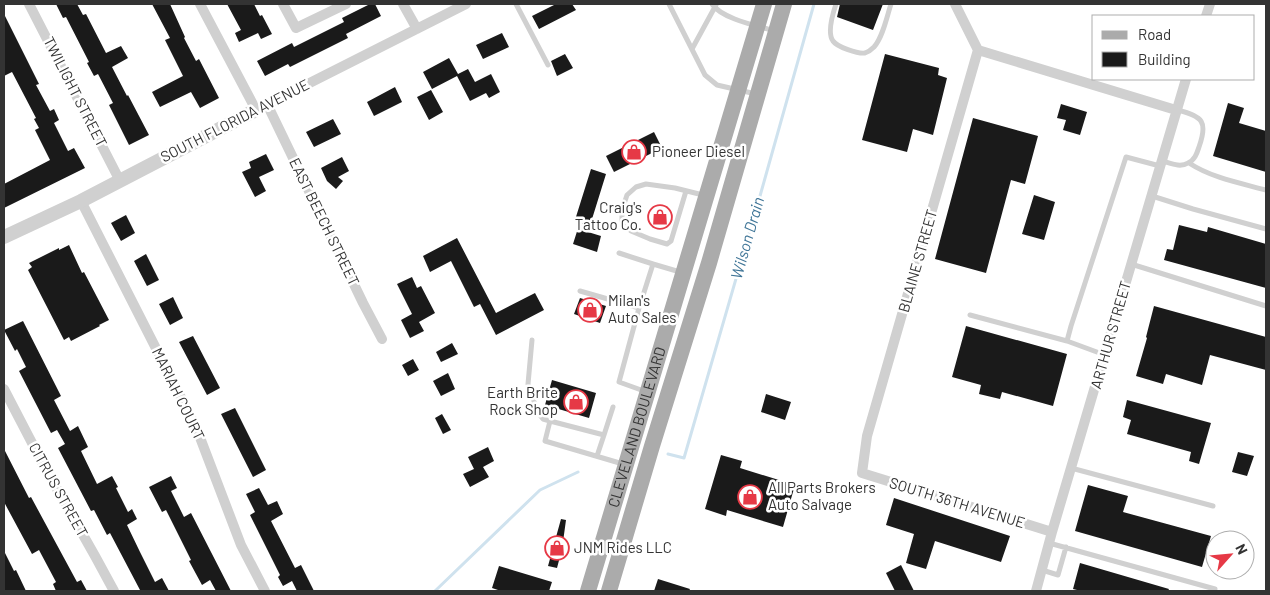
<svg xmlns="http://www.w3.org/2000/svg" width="1270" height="595" viewBox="0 0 1270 595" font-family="Barlow,sans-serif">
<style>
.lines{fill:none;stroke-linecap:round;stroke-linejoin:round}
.stream{stroke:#cfe2ee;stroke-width:3}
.building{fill:#1a1a1a}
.service{stroke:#d0d0d0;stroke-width:5}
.minor{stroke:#d0d0d0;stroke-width:10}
.tertiary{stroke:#d0d0d0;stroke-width:14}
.primary{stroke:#ababab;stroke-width:16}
.labels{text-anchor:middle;stroke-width:5;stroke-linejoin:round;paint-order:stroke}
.street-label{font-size:15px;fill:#333;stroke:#fff}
.poi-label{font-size:15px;fill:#333;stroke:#fff;text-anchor:start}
.water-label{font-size:16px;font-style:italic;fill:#3f7597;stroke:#fff}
</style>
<rect width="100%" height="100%" fill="#fff"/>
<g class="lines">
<path class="stream" d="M668,454L684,458L760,196L814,4
M435,591L540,490L578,472"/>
</g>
<path class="building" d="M56,4H77L83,15L86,14L106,53L121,46L128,58L112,67L127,96L128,95L149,135L129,145L109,105L113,103L98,74L94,76L87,63L89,62L66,17L63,18Z
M152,4H170L185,37L184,38L196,61L199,59L219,98L200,108L191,92L160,107L152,92L183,76L165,40L170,38Z
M227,4H254L260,16L262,15L272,34L261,39L258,33L239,42L235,33L241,30Z
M370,4H375L381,16L346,34L348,38L290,67L288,64L265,76L257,61L292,43L294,47L344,22L342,18Z
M556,4H572L576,10L539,29L532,16Z
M840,4H883L873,30L837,17Z
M4,14L39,84L36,85L50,111L54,109L59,120L54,123L68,151L74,148L85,168L4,208V184L50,160L35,130L39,128L34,119L36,118L12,72L4,76Z
M502,33L509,47L483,59L476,45Z
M565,54L573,68L557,76L551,61Z
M885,54L939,68L938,75L947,78L933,135L913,129L907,152L862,140Z
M449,58L458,74L468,69L475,82L491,74L500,92L489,98L486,93L470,101L457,76L432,89L423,72Z
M395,87L402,102L374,116L367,102Z
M431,90L443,112L429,120L417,97Z
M1228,103L1244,108L1239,123L1266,131V172L1213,156Z
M1061,104L1087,112L1080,135L1063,130L1066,120L1057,118Z
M973,118L1038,136L1025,184L1011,180L986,273L935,259Z
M333,119L341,134L314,147L306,132Z
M654,132L662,148L614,172L606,156Z
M266,154L274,170L259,177L266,191L255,197L242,172L251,168L249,162Z
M342,157L349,171L338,177L343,181L336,189L327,181L321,168Z
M591,169L606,174L588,232L601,236L597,252L573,244L580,222L575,220Z
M1034,195L1055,202L1044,240L1022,234Z
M658,205L668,207L662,229L652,227Z
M126,215L135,233L121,241L111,223Z
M1179,225L1207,232L1208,227L1266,244V288L1164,260L1167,249L1173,250Z
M457,238L496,313L535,293L544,310L496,335L480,304L474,307L451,261L430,272L423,256Z
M69,245L82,273L84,272L109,320L99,325L100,326L71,341L69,337L64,340L28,270L32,267L29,263L59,248V250Z
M146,254L159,280L147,286L134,261Z
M412,277L417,288L421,286L435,313L419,322L424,331L410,338L401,320L412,314L397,284Z
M173,297L183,318L170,325L159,304Z
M580,298L606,306L600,323L574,314Z
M1154,306L1266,337V370L1210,355L1202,385L1166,374L1163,384L1136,376L1147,338L1146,337Z
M23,321L61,396L54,400L70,431L78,426L88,447L81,451L97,484L112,476L118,487L116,488L128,512L132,509L137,519L127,525L140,552L155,582L162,578L169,591H137L140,590L110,533L107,535L94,510L91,511L58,448L65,444L57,430L51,433L19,371L26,367L17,349L15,351L4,330Z
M966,326L1067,354L1053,406L1002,392L1000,399L979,394L981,385L952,377Z
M193,336L220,388L207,395L179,342Z
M452,343L458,354L441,362L436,352Z
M413,359L419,370L408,376L402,365Z
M448,373L455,389L441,396L433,381Z
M552,380L596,393L589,418L545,405Z
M766,394L791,402L785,420L761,412Z
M1127,400L1211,423L1199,464L1189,461L1191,452L1127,434L1131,420L1123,417Z
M235,408L266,470L253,477L221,414Z
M442,414L451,430L443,434L435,418Z
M488,447L494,461L483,467L489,477L470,487L463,474L474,469L468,457Z
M4,449L29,498L31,497L77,582L81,580L87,591H56L53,584L56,582L39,550L32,554L4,502Z
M1238,452L1254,456L1247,476L1232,472Z
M721,455L742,461L740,468L795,485L783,527L727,510L726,516L705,509Z
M171,476L177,488L171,491L184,517L191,513L231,591H216L210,580L202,585L189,561L191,560L166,510L162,512L149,487Z
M1088,485L1128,496L1123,512L1211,536L1202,567L1075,531Z
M259,488L268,505L277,501L283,514L271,521L295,568L301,565L314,591H297L292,581L283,586L278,577L280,575L250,515L255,512L246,494Z
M894,498L1010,536L1001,562L935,541L926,569L906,563L914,534L886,525Z
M561,519L566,520L562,549L557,568L548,566Z
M4,551L14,571L16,570L26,591H4Z
M1080,563L1169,589L1168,591H1081L1073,589Z
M901,565L914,591H895L886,573Z
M499,566L552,582L549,591H501L492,588Z
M658,579L690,589L689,591H654Z"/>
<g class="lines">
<path class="service" d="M516,4L548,65
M669,4L705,75L717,85L756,94
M712,4C722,19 758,26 775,31
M836,4C833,13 827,33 833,41C837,47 858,54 865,53C868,52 872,49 874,47C883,37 887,16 891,4
M692,49L716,5
M1162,161C1170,163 1180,168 1188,163C1195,160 1197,153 1199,147C1208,122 1203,116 1177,110
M1189,163C1212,178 1240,183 1266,190
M686,191L671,241L667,244L650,239L631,231L622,221V210L627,195L636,187L646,184L675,188L703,195
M1152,196L1193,209L1266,229
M619,253L653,264
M1131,264L1266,306
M580,291L639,308
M970,315L1067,341
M532,340L528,384L538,413L543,419L550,421
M1105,355L1067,341L1071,326L1126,157L1160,166
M644,391L619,382L639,308L653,264L680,272
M613,407L604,435L550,421L545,441L623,464
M597,456L604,435
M1071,468L1213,506
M1049,543L1215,589
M1042,570L1058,575L1066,547"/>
<path class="minor" d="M29,4L120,181
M200,4L256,110L466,4
M283,4L296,28L346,4
M403,4L417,29
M955,4L978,50L1176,110
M1206,16L1210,4
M978,50L867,436L862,473L1052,532
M267,104L363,303L382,339
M81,201L196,427L241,545L265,591
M4,389L44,466L95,556L114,591
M1036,591L1052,532L1186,79"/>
<path class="tertiary" d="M4,237L81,201L256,110"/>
<g class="primary">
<path id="s1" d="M588,591L764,4"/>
<path d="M609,591L652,446L709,263L784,4"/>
</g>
</g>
<defs>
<g id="shop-ring" transform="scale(1.25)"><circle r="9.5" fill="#fff" stroke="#e63946" stroke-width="1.5"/><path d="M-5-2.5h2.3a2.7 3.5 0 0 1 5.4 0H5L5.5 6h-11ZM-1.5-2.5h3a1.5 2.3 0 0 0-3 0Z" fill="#e63946"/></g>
</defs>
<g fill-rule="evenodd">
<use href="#shop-ring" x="634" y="152"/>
<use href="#shop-ring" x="660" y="217"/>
<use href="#shop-ring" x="590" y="310"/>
<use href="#shop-ring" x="576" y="402"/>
<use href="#shop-ring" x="750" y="497"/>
<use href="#shop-ring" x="557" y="548"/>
</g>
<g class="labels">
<g class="street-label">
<text transform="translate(75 92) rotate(63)" y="5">TWILIGHT STREET</text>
<text transform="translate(235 121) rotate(-27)" y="5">SOUTH FLORIDA AVENUE</text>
<text transform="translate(324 222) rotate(64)" y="5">EAST BEECH STREET</text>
<text transform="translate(918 261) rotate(-74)" y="5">BLAINE STREET</text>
<text transform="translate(1111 335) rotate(-74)" y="5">ARTHUR STREET</text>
<text transform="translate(178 394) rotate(64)" y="5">MARIAH COURT</text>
<text dy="5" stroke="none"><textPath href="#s1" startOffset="171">CLEVELAND BOULEVARD</textPath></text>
<text transform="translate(58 490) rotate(61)" y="5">CITRUS STREET</text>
<text transform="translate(957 503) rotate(17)" y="5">SOUTH 36TH AVENUE</text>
</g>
<g class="poi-label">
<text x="652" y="157">Pioneer Diesel</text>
<text x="642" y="213" text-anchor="end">Craig's<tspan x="642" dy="17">Tattoo Co.</tspan></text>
<text x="608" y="306">Milan's<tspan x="608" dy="17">Auto Sales</tspan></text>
<text x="558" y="398" text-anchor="end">Earth Brite<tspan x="558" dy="17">Rock Shop</tspan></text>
<text x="768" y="493">All Parts Brokers<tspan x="768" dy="17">Auto Salvage</tspan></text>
<text x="574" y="553">JNM Rides LLC</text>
</g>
<g class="water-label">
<text transform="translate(747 238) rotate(-74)" y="6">Wilson Drain</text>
</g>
</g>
<rect width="1270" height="595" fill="none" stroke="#333333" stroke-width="10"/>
<rect x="1092" y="15" width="162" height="65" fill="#ffffff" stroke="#adadad"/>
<rect x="1102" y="31" width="25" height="8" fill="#ababab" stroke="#adadad"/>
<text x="1138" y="40" font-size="15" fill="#333333">Road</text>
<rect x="1102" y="52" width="25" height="15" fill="#1a1a1a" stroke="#adadad"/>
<text x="1138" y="65" font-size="15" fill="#333333">Building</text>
<g transform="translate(1230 555) rotate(63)"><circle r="24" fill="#ffffff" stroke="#adadad"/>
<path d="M0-4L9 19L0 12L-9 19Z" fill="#e63946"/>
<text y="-8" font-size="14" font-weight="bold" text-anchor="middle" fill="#333333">N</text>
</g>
</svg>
